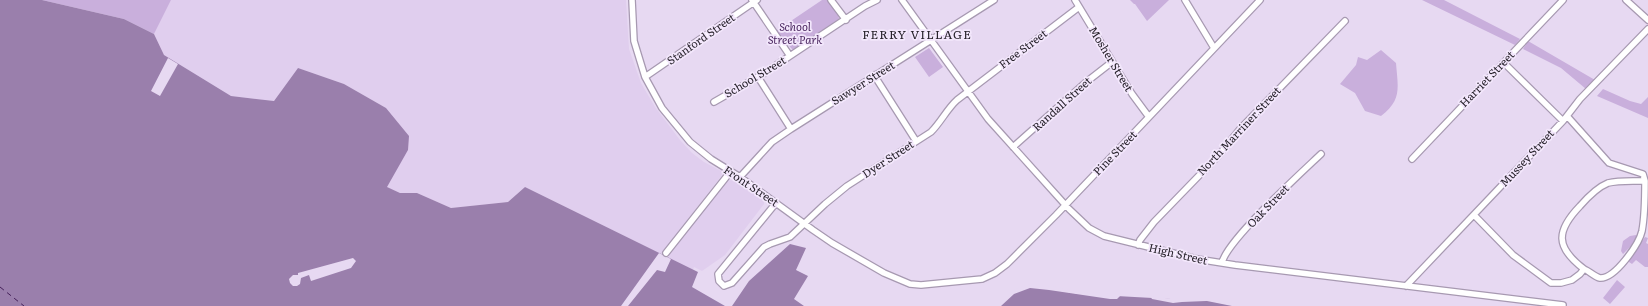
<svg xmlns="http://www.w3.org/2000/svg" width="1648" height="306" viewBox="0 0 1648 306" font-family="Literata,serif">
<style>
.built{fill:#e0ceee}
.green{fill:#c9afdc}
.water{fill:#9a7fac}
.pier{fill:#e7d9f2}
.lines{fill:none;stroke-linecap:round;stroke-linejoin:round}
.ferry{stroke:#442059;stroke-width:1;stroke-dasharray:5 4;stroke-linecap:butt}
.minor-casing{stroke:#a799b1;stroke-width:8}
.minor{stroke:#fff;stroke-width:5.5}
.labels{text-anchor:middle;stroke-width:3.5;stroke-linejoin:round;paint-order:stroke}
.park-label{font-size:11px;font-style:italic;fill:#4c2861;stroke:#f3e7fc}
.street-label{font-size:11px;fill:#27222b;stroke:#f3e7fc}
.neighbourhood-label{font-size:12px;letter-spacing:1px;fill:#27222b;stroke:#f3e7fc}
</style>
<rect width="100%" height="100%" fill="#e7d9f2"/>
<path class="built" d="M171,0H626L629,49L641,83L655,107L680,140L692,153L704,162L721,171L722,175L661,254L525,187L508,202L451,208L417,193H400L386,187L408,150L386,108L344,84L298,68L274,101L231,96L164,55L154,34Z
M731,180L738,182L764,199V204L725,255L702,271L694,267L693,270L671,259L662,265L725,182Z"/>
<path class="green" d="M42,0H171L154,34L124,19Z
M822,0H828L838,12L839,19L796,48L793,50L791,48L776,31Z
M1130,0H1169L1147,21L1135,4H1134Z
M1422,0H1444L1520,39L1515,45Z
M1528,41L1595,80L1586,89L1561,68L1523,49Z
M929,48L943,67L929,77L915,57Z
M1381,50L1396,63C1398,88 1402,100 1381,116L1365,111L1355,93L1340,84L1356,65L1358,57L1367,60Z
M1603,89L1630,101L1641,104L1648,97V118L1597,96Z
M1636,235L1637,237L1632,245L1623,254L1621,251L1623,241L1630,236Z
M1645,237L1648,238L1646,243L1648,244V267H1645L1636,260L1632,264L1629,262V259Z
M1617,280L1625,287L1610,304L1603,298Z"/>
<path class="water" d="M0,0H42L124,19L154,34L164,55L231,96L274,101L298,68L344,84L386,108L409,136L408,150L387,187L400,193H417L451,208L508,202L525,187L698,272L692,287L725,306H0Z
M790,244L806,248L796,270L808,276L794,299L804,306H732L749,281Z
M1029,286L1080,294L1207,301L1232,306H999L1009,295Z"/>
<path class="pier" d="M168,58L178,64L160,96L151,91Z
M659,253L671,259L665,272L657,270L628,306H621Z
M353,258L356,261L351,268L311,281L309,275L301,278L300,284L297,286H293L290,283L289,279L293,275H298V273Z
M1028,284L1057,287L1080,292L1122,294L1117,299H1110L1049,290L1030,288L1014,294L1001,306H997L1013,290Z
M1150,296L1172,299H1207L1206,301L1182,302L1173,303L1152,299Z"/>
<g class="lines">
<path class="ferry" d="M0,287L24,306"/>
<g class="minor-casing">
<path id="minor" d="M632,0L634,41L645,77L662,108L690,142L711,159L740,177L813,230L832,243L884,273L910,284L921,285L982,279L995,273L1007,264L1056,215L1260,0
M752,0L790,56
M831,0L846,20
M902,0L988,119L1069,209L1089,228L1104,236L1197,259L1235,265L1563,305
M1075,0L1132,94L1149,117
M1185,0L1214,48
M1626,0L1648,20
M1504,63L1563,121
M874,75L916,141
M645,77L757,0
M758,77L791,129
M714,102L763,74L865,6L877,0
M1567,116L1609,163L1643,174L1645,181
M1013,147L1085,83L1112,62
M1412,159L1563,0
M740,177L772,142L791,129L994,0
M776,203L718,274L719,281L724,286L732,283L764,247L770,244L790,237L825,204L847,186L931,132C941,122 947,109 957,100L1079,7
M1474,215L1513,255L1551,283H1561L1572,280L1580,274L1584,269C1589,271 1595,277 1600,278C1615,279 1639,244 1642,231C1645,215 1645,198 1645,181C1634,181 1619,180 1608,183C1598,187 1587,198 1580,206C1556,231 1555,247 1584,269
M1138,245L1140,240L1154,222L1218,156L1240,129L1345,21
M666,253L731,171
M1222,263C1226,241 1301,173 1321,154
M1406,286L1563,121L1580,99L1648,29"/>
</g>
<use href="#minor" class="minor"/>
</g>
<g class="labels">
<g class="park-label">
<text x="795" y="31">School<tspan x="795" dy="13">Street Park</tspan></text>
</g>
<g class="street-label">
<text transform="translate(701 39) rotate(-35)" y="4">Stanford Street</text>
<text transform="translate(1023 49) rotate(-37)" y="4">Free Street</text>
<text transform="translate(1111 59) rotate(59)" y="4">Mosher Street</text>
<text transform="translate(755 77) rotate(-31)" y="4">School Street</text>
<text transform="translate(1487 79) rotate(-46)" y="4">Harriet Street</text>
<text transform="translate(863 83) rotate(-32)" y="4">Sawyer Street</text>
<text transform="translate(1062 104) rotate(-42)" y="4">Randall Street</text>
<text transform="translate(1239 131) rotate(-47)" y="4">North Marriner Street</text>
<text transform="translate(1115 153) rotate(-46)" y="4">Pine Street</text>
<text transform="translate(1527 158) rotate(-47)" y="4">Mussey Street</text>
<text transform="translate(888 159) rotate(-33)" y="4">Dyer Street</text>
<text transform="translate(751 186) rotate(34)" y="4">Front Street</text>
<text transform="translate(1268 206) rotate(-46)" y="4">Oak Street</text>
<text transform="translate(1178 254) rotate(13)" y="4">High Street</text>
</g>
<g class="neighbourhood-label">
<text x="917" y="39">FERRY VILLAGE</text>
</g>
</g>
</svg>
